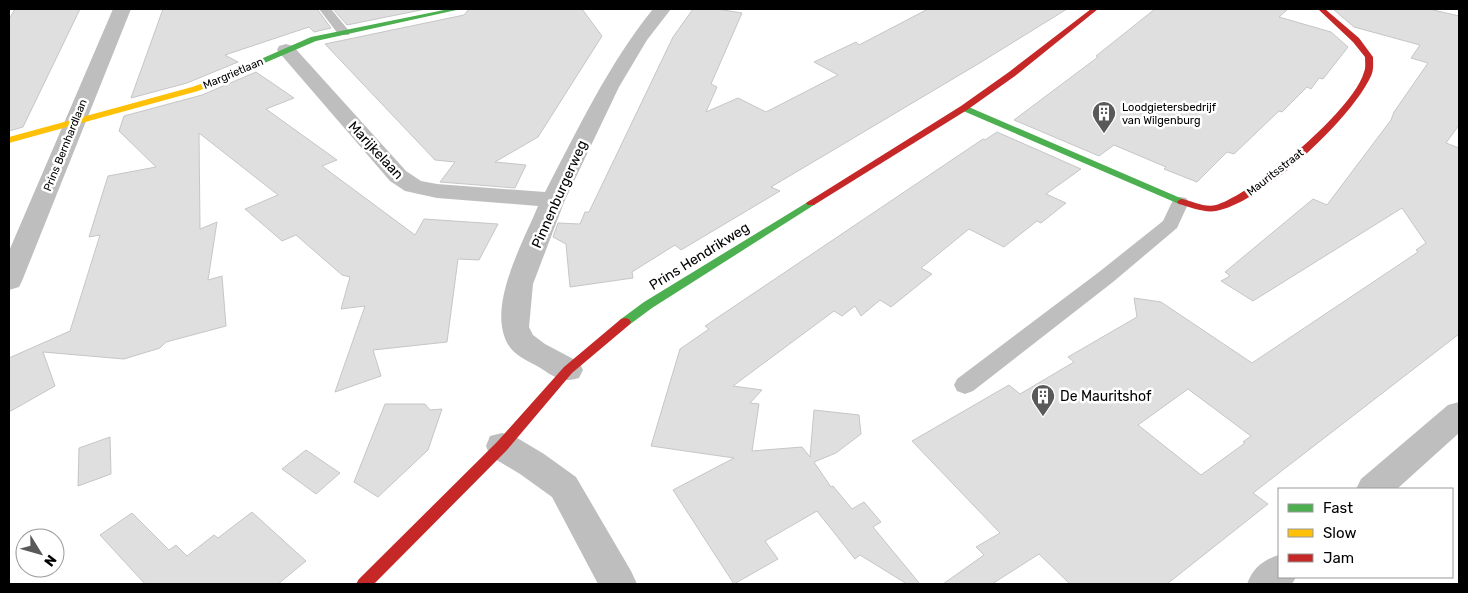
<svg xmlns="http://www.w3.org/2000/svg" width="1468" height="593" viewBox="0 0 1468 593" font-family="Rubik,sans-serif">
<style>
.building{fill:#dfdfdf;stroke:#c6c6c6;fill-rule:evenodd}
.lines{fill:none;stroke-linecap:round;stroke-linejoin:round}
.lane{fill:#bebebe;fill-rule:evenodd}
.street{fill:#bebebe;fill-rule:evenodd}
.fast{fill:#4caf50;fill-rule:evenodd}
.slow{fill:#ffc107;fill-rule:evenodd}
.jam{fill:#c62828;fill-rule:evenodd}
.labels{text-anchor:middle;stroke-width:5;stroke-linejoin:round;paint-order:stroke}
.far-street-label{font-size:11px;fill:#000;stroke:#fff}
.far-poi-label{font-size:11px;fill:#000;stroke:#fff;text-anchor:start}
.street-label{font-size:14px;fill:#000;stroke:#fff}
.poi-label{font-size:14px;fill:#000;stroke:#fff;text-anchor:start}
</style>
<rect width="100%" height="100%" fill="#fff"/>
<path class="building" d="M15,9H80L23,127L9,131V19Z
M163,9H317L331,28L314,32L309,27L225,55L238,62L187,83L131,98Z
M333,9H426L347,25Z
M469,9H582L602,36L538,137L495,162L526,165L515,188L440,182L455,162L435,160L325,44L464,15Z
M693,9H717L742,13L711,84L717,87L706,112L738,98L766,112L838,75L814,62L856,42L859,45L928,9H1067L978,64L771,187L780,191L681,250L675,245L632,272L633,278L570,287L566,244L553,237L558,223L580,224L585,212H589L673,37Z
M1155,9H1288L1279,17L1331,32L1348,47L1323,79L1319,78L1311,89L1307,87L1282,112L1279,111L1234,154L1227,152L1197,182L1164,169L1166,167L1114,145L1099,156L1014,120L1098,57L1096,56Z
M1333,9H1429L1459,16V125L1446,143L1459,148V334L1253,493L1268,504L1167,584H1070L1039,554L992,584H943L984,555L976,547L1000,533L912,441L1009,385L1020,394L1074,362L1068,357L1137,317L1134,298L1161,302L1252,363L1418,252L1416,250L1426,243L1402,208L1253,301L1221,281L1230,276L1225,272L1313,199L1327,205L1391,120L1394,112L1428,63L1411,58L1420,45L1354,27ZM1188,389L1251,436L1243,442L1245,443L1201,475L1138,425Z
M256,72L294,98L266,109L337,160L322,166L415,235L424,219L498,224L479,260L458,259L447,342L373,350L381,376L335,392L365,306L341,309L350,277L342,275L296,235L282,241L245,209L278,195L199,133L200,229L217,222L208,280L222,276L226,326L166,342L160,348L124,359L43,352L55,386L9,412V358L70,331L100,235L89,237L108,176L156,167L119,131L124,116L202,95Z
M997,132L1081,169L1046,194L1066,203L1041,223L1037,221L1004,247L969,229L921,268L932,274L891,307L880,300L861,316L855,306L842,316L834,311L733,386L762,390L750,403L759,404L752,451L802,447L810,457L814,410L859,415L861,434L836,453L814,462L831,487L833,486L852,509L864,502L881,522L873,527L920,584H907L860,555L855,559L817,511L765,541L778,559L734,584L673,490L734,458L651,446L680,349L709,329L705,326L983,139L985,140Z
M385,404H425L430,410L442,409L428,450L378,497L354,482Z
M110,437L111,474L78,486L79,448Z
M306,450L340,473L316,494L282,469Z
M252,512L306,561L278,584H145L100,535L132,513L169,550L176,545L187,556L214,535L218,538Z"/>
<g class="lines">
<path class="lane" d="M319,9H331L350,32L349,35H339Z
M1180,197L1186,198L1189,202L1177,228L1113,282L973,391L965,394L957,391L954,385L957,379L1099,272L1163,221L1174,198Z"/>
<path class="street" d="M113,9H131L22,281L19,287L9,290V251Z
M653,9H671L647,40L619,87L565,200L533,284L529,327L533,335L545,344L579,362L583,370L579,378C560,384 552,375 537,366C527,361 515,355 509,346C485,309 523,243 538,206L437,198L405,191L390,181L277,50L279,46L286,44L293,46L406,171L421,181L437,184L545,192C578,129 608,65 653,9Z
M1459,402V433L1397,489H1356L1361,479L1448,405Z
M502,433L514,436L544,454L576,477L631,571L637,584H598L552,497L520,474L490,456L486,446L490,436Z
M1279,555V577H1296L1292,584H1247C1253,568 1263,560 1279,555Z"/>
<path class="fast" d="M449,9H461L316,41L215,84L208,82L311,37Z
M964,105L1185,200L1187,202L1185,204H1179L961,110L960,108Z
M811,200L814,201L816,203L814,205L652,308L629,325H621L619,322L621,319L644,302Z"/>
<path class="slow" d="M212,80H215V84L198,91L9,143V137L192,87Z"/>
<path class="jam" d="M1091,9H1098L1015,76L967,110L814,205H808L806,203L961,106L1009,72Z
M1318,9H1325L1359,38L1373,57C1373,63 1374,70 1371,76C1352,118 1262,203 1216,211C1204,213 1190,207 1179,204L1177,202L1179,200L1182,199C1192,201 1205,208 1216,205C1253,194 1354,110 1364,72C1366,68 1365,62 1365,57L1353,42Z
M625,318L629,319L631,322L629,325L572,373L507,450L374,584H356L359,579L497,442L564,367L621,319Z"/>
</g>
<defs>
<g id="building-pin" transform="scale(1.25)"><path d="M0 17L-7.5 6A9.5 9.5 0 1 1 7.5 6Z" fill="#595959" stroke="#fff"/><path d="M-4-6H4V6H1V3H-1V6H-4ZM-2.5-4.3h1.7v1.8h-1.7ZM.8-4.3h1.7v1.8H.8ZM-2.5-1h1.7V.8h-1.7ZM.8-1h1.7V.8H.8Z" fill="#fff"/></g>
</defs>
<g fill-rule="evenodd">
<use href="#building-pin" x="1104" y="113"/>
<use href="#building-pin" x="1043" y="396"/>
</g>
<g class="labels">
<g class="far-street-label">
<text transform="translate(233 73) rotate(-23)" y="4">Margrietlaan</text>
<text transform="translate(65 145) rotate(-68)" y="4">Prins Bernhardlaan</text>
<text transform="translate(1275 172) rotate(-38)" y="4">Mauritsstraat</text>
</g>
<g class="far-poi-label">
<text x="1122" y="111">Loodgietersbedrijf<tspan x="1122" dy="13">van Wilgenburg</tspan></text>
</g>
<g class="street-label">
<text transform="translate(376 150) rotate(47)" y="5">Marijkelaan</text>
<text transform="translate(559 194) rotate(-66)" y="5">Pinnenburgerweg</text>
<text transform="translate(699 256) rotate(-32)" y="5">Prins Hendrikweg</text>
</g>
<g class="poi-label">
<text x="1060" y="401">De Mauritshof</text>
</g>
</g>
<rect width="1468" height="593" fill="none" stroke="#000000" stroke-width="20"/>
<rect x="1278" y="488" width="175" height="90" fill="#ffffff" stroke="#999999"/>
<rect x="1288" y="504" width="25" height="8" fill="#4caf50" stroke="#999999"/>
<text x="1323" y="513" font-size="15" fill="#000000">Fast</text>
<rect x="1288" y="529" width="25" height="8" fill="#ffc107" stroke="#999999"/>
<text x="1323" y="538" font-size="15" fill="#000000">Slow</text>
<rect x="1288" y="554" width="25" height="8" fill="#c62828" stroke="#999999"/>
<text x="1323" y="563" font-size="15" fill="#000000">Jam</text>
<g transform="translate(40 553) rotate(127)"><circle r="24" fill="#ffffff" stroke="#999999"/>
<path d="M0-4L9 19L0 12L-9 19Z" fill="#595959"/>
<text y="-8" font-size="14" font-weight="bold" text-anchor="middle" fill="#000000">N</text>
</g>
</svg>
